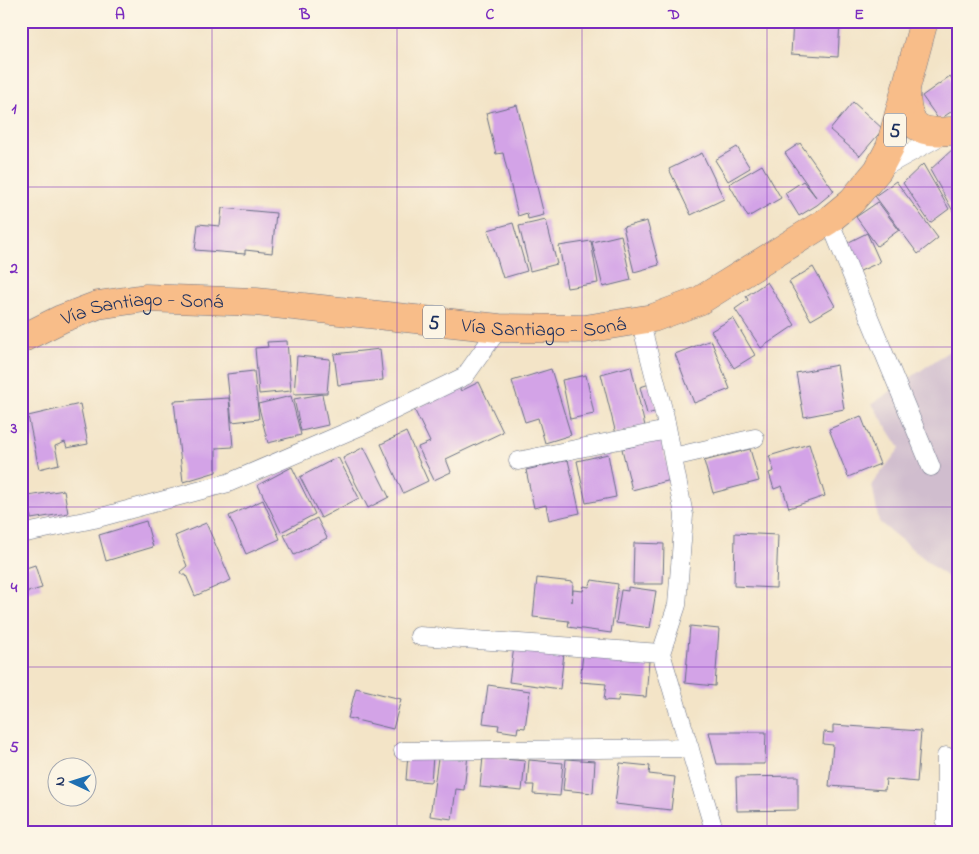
<svg xmlns="http://www.w3.org/2000/svg" width="979" height="854" viewBox="0 0 979 854" font-family="'Indie Flower',sans-serif">
<style>
.industrial{fill:#d0bdce}
.building{fill:#d3a3e7}
.lines{fill:none;stroke-linecap:round;stroke-linejoin:round}
.minor-casing{stroke:#676e83;stroke-width:19}
.primary-casing{stroke:#676e83;stroke-width:29}
.minor{stroke:#fff;stroke-width:18}
.primary{stroke:#f8bd89;stroke-width:28}
.grid{fill:none;stroke:#7b2cbf;stroke-width:1;stroke-opacity:0.55}
.labels{text-anchor:middle;stroke-width:4;stroke-linejoin:round;paint-order:stroke}
.shield{fill:#fcf5e5;stroke:#5e6a86;stroke-width:1}
.shield-label{font-size:19px;font-weight:bold;fill:#1b2f5e}
.street-label{font-size:20px;fill:#1b2f5e;stroke:#fcf5e5}
.neatline{fill:none;stroke:#7b2cbf;stroke-width:2}
.grid-label{font-size:16px;text-anchor:middle;font-weight:bold;fill:#7b2cbf}
</style>
<rect width="100%" height="100%" fill="#fcf5e5"/>
<filter id="ink" filterUnits="userSpaceOnUse"><feTurbulence type="fractalNoise" baseFrequency=".02" numOctaves="2"/><feDisplacementMap in="SourceGraphic" scale="10" xChannelSelector="R" yChannelSelector="G"/><feConvolveMatrix kernelMatrix="1 2 1 2 8 2 1 2 1" color-interpolation-filters="sRGB"/></filter>
<filter id="wash" filterUnits="userSpaceOnUse"><feTurbulence type="fractalNoise" baseFrequency=".0096" numOctaves="4" result="noise"/><feDisplacementMap in="SourceGraphic" scale="20" xChannelSelector="R" yChannelSelector="G"/><feGaussianBlur stdDeviation="1.12" result="paint"/><feColorMatrix in="noise" values="0 0 0 0 0 0 0 0 0 0 0 0 0 0 0 0 0 1.4 0 .05"/><feComposite in="paint" operator="in"/></filter>
<g filter="url(#wash)">
<rect width="100%" height="100%" fill="#f3e4c7"/>
<path class="industrial" d="M958,345V586L879,522L872,484L900,448L872,404Z"/>
<g id="blocks">
<path class="building" d="M793,21H840L838,57L791,54Z
M950,76L958,87V107L939,120L922,96Z
M853,102L883,129L860,156L830,130Z
M517,105L544,215L528,219L527,213L518,216L503,153L496,154L486,113Z
M800,143L834,191L817,205L799,216L785,193L803,181L816,197L785,153Z
M737,147L750,168L728,181L715,160Z
M955,147L958,153V220L930,170Z
M702,153L724,199L691,215L669,169Z
M923,164L949,209L930,223L903,183Z
M762,165L781,198L748,217L729,184Z
M896,181L938,238L918,254L875,196Z
M878,202L899,230L877,246L856,217Z
M222,208L276,213L272,253L245,250V254L195,250L198,224L220,226Z
M546,220L557,264L530,271L519,226Z
M647,221L659,265L634,272L623,227Z
M513,223L527,271L503,278L488,230Z
M867,233L880,262L858,272L845,244Z
M621,235L631,280L603,287L592,242Z
M591,241L598,283L567,288L559,246Z
M813,267L835,306L811,320L789,282Z
M767,282L795,325L761,348L735,309L748,300L746,296Z
M733,318L755,355L734,368L711,331Z
M711,340L730,389L694,403L675,354Z
M287,341L291,391L259,394L255,348L268,347L267,342Z
M380,349L383,380L338,385L334,354Z
M297,356L330,359L327,393L294,394Z
M837,365L844,409L804,417L796,373Z
M631,366L645,426L616,434L601,374Z
M551,369L571,435L545,443L538,418L525,422L512,381Z
M254,371L259,419L232,422L227,374Z
M586,375L594,414L570,419L562,380Z
M479,382L503,432L446,459L451,472L434,480L418,447L430,442L414,409L459,387L461,391Z
M650,384L658,411L647,414L640,387Z
M322,394L328,425L301,431L294,399Z
M291,396L301,435L268,443L258,404Z
M229,398L233,447L216,448V472L183,482L174,401Z
M80,404L88,444L67,448L65,442L55,446L59,464L39,469L28,416Z
M861,416L880,464L848,477L829,429Z
M406,432L428,481L403,493L381,444Z
M661,439L671,480L632,490L622,449Z
M809,444L825,496L789,508L782,486L774,489L769,473L774,471L769,456Z
M364,447L389,497L368,508L343,458Z
M750,449L759,481L713,493L704,461Z
M608,454L616,497L586,503L577,461Z
M338,457L359,498L321,518L300,477Z
M568,460L580,513L549,520L546,505L534,508L526,470Z
M292,467L315,514L281,532L258,485Z
M64,490L68,513L31,519L28,496Z
M263,500L280,539L246,554L229,516Z
M317,518L327,538L294,555L284,535Z
M146,521L153,547L106,561L99,535Z
M206,523L231,580L195,596L186,575H182L180,572L187,566L175,536Z
M735,533L778,535L776,588L734,586Z
M634,543L664,544L663,584H633Z
M23,556L26,568L35,565L42,588L21,594V557Z
M537,578L573,582L572,602L573,590L583,591L584,586L589,587L592,580L618,584L611,633L568,627L569,621L533,617Z
M628,587L656,591L650,628L616,623L621,590L628,591Z
M690,626L719,629L715,686L685,683Z
M514,647L564,653L560,689L509,682Z
M583,654L649,661L646,697L619,695L618,701L604,700L606,684L580,682Z
M488,685L530,691L525,728L518,727L517,733L498,730L499,725L483,723Z
M356,688L401,699L393,729L348,718Z
M833,725L921,731L917,782L886,779L885,790L829,786L833,745L823,744L824,732L833,733Z
M709,732H766L765,764H717Z
M439,751L468,755L464,790L456,789L452,819L430,816Z
M408,754L433,756L431,782L406,780Z
M483,757L525,761L522,791L480,787Z
M566,759L595,761L593,793L563,790Z
M529,760L563,763L560,796L533,794L534,785H527Z
M620,763L650,766L649,774L675,777L671,810L615,804Z
M798,776V810L737,811L736,777Z"/>
</g>
</g>
<g filter="url(#ink)">
<use href="#blocks" fill-opacity="0" stroke="#676e83" stroke-width="1"/>
<g class="lines">
<g class="minor-casing">
<path id="minor" d="M879,170L946,133
M829,220L931,467
M640,320L665,417L684,515L677,605L661,653L715,833
M673,457L755,438
M518,461L667,430
M21,534L94,519L228,483L361,426L465,376L499,328
M419,636L661,653
M403,751L690,748
M946,833V756"/>
</g>
<g class="primary-casing">
<g id="primary">
<path d="M906,92C907,126 917,134 950,131"/>
<path id="s1" d="M21,339L61,319L98,305L145,298L256,302L499,328L585,329L653,318L699,301L829,220L852,201L878,170L890,147L924,21"/>
</g>
</g>
<use href="#minor" class="minor"/>
<use href="#primary" class="primary"/>
</g>
</g>
<path class="grid" d="M212,21V833M397,21V833M582,21V833M767,21V833M21,187H958M21,347H958M21,507H958M21,667H958"/>
<g class="labels">
<g class="shield">
<rect x="884" y="113.5" width="22" height="33" rx="4"/>
<rect x="423" y="305.5" width="22" height="33" rx="4"/>
</g>
<g class="shield-label">
<text x="895" y="137">5</text>
<text x="434" y="329">5</text>
</g>
<g class="street-label">
<text dy="7" stroke="none"><textPath href="#s1" startOffset="128">Vía Santiago - Soná</textPath></text>
<text dy="7" stroke="none"><textPath href="#s1" startOffset="532">Vía Santiago - Soná</textPath></text>
</g>
</g>
<rect width="979" height="854" fill="none" stroke="#fcf5e5" stroke-width="55"/>
<g transform="translate(72 782) rotate(274)"><circle r="24" fill="#fcf5e5" stroke="#a2a6af"/>
<path d="M0-4L9 19L0 12L-9 19Z" fill="#1f6fb2"/>
<text y="-8" font-size="14" font-weight="bold" text-anchor="middle" fill="#1b2f5e">N</text>
</g>
<rect x="28" y="28" width="924" height="798" class="neatline"/>
<g class="grid-label">
<text x="120" y="19">A</text>
<text x="305" y="19">B</text>
<text x="490" y="19">C</text>
<text x="674" y="19">D</text>
<text x="859" y="19">E</text>
<text x="14" y="113">1</text>
<text x="14" y="273">2</text>
<text x="14" y="433">3</text>
<text x="14" y="592">4</text>
<text x="14" y="752">5</text>
</g>
</svg>
